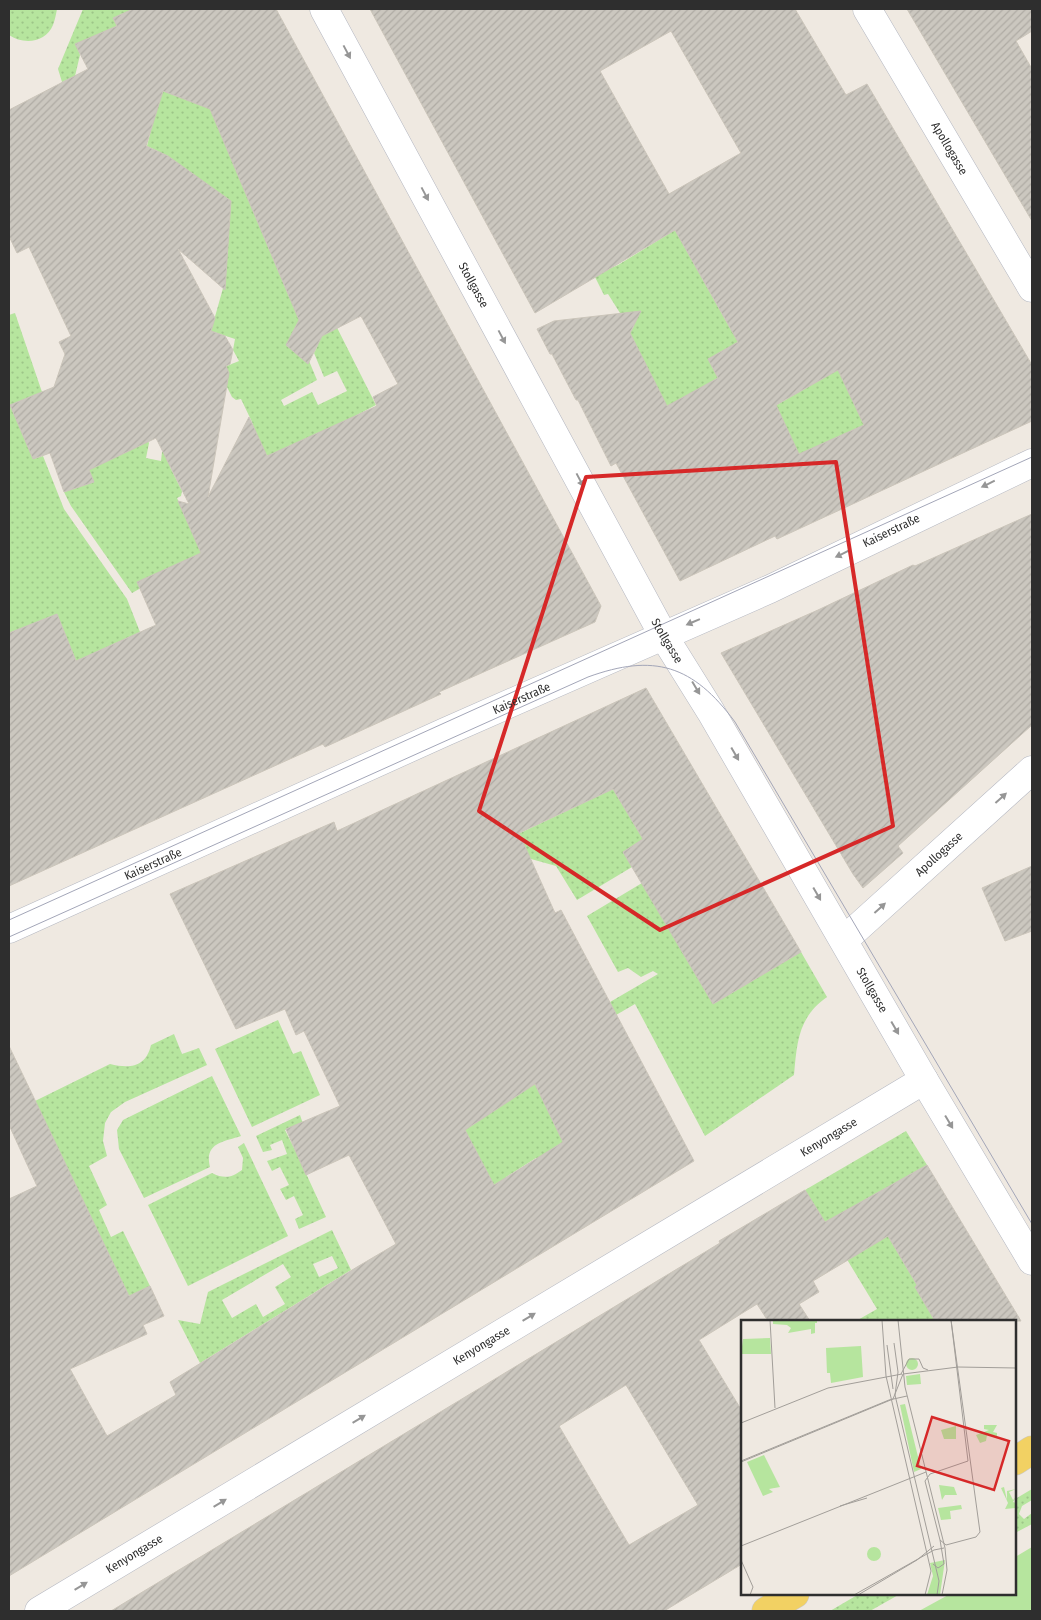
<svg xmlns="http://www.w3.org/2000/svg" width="1041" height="1620" viewBox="0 0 1041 1620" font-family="'Fira Sans Condensed',sans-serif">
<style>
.grass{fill:url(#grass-dots);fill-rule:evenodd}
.park{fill:#b6e59e}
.building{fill:url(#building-hatch);stroke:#cbc5ba;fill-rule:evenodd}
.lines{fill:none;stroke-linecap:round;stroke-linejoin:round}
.minor-casing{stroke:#b4b7c1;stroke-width:29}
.major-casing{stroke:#c9c9c9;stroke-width:29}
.minor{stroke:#fff;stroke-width:28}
.major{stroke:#f2d163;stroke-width:28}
.tram{stroke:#a3a6b8;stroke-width:1}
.oneway{fill:#969696}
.marked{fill:none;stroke:#d62828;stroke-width:4;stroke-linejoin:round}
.labels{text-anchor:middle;stroke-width:4.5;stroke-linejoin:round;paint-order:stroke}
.street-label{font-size:12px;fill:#2e2e2e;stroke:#fff}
.inset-road{fill:none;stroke:#a29e99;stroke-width:1}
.view{fill:#d62828;fill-opacity:0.15;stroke:#d62828;stroke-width:2.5}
.inset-edge{fill:none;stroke:#2e2e2e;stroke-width:2.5}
</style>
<defs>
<pattern id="grass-dots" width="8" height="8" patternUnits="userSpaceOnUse" patternTransform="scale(1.25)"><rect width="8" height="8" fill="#b6e59e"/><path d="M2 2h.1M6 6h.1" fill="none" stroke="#9dc588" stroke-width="1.8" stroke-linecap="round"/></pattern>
<pattern id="building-hatch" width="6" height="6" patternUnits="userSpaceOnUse" patternTransform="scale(1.25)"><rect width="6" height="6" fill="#cbc7bf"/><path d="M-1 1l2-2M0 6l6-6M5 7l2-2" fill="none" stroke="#afaba4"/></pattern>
</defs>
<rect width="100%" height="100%" fill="#efe9e1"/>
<path class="grass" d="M9,9H57C56,14 55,20 53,25C46,43 23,45 9,35Z
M83,9H133L113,18L117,26L76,44L80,55L75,76L62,82L58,69Z
M196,75L290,299L316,286L376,405L355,416L278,478L268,455L263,456L252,422L241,399L236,400L232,397L220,373L222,368L239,361L233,350L235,339L211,331L225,281L168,156L147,146L152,126L148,123L158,89L176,96L182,82ZM302,325L318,338V345L314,353L324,377L337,371L347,391L318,405L312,392L284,406L281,400L317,380L307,356L290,343V337L295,328Z
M675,230L731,330L737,328L740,364L730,347L708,359L718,378L702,387L728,433L865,354L874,371L846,386L864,425L757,474L686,446L630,333L634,326L627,313H620L608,294L604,295L594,275L618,265Z
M15,313L42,392L10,405L33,459L43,456L64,509L127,599L140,632L76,661L57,614L9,633V315Z
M144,433L149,443L146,458L161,461L162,452L171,450L170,467L182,491L181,496L177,498L188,522L211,549L132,593L71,506L64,492L94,482L86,463Z
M613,789L643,839L623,852L632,867L577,900L556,866L531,859L509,866L501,842Z
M642,883L713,1004L801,952L827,997C798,1017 797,1043 794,1075L705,1136L635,1004L616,1015L610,1002L658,974L653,971L641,977L628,968L618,972L587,916Z
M470,949L576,1169L551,1183L536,1158L506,1177L520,1202L506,1209L465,1130Z
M278,1020L293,1054L301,1051L320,1095L252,1127L215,1049Z
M174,1034L182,1054L199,1048L207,1065L125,1102L111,1112L105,1123L103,1141L107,1156L89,1166L107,1205L99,1210L111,1237L123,1231L150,1286L129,1296L35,1101L110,1064C130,1069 146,1067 151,1045Z
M212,1076L241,1136C223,1142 204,1143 210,1167L144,1198L119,1149L117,1130L123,1120Z
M300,1115L312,1150L298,1156L326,1217L299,1229L295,1219L303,1215L294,1196L286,1200L280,1189L289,1185L280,1167L272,1171L267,1161L287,1154L282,1140L270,1145L272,1150L263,1152L256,1136ZM300,1124L309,1144L295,1150L285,1130Z
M906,1131L927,1165L866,1199L917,1285L915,1287L935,1321H856L877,1309L805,1190Z
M244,1143L288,1236L188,1286L148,1205L212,1173C224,1179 231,1178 242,1170L243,1158L238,1147Z
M332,1230L351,1270L200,1363L178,1320L200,1324L208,1292ZM332,1256L338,1268L319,1277L313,1264ZM283,1264L291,1277L275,1287L285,1304L263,1317L256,1304L232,1318L222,1300Z
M1032,1489V1500L1022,1506L1019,1514L1024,1519L1032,1513V1524L1015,1533V1499Z
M859,1594H900L870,1611H830Z"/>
<path class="park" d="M1032,1547V1611H919L950,1594H1015V1557Z"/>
<path class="building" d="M133,9H276L601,606L595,622L439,692L441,694L325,747L323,744L9,886V633L57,614L76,661L156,625L137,582L201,553L178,501L189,504L156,438L89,470L94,482L64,492L50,453L33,459L10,405L54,387L65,354L59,342L71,336L29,247L17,253L9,236V110L88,69L75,44L117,26L113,18ZM163,91L210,109L299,320L286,345L308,364L322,336L361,316L398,384L373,397L377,406L267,456L249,417L208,497L229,373L226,366L230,364L233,350L225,336L211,331L215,318L178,249L225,290L231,201L168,156L146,146Z
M370,9H795L846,95L867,84L1032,365V421L777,539L775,536L680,581L616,463L611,466L578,400H576L552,354H550L537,329L554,321L641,311L630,333L667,406L718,378L708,359L738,342L675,230L535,313ZM671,31L741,153L669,194L600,71ZM838,370L864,425L799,454L776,405Z
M907,9H1032V31L1016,41L1032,69V221Z
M1032,514V725L898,846L903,853L863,888L853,874L721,653L818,610L913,565L915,566Z
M646,688L801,952L713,1004L623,852L643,839L613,789L519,833L555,913L561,910L694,1161L9,1576V1199L37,1186L9,1125V1046L129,1296L150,1286L164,1316L143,1325L147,1334L70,1369L107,1436L176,1395L170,1382L357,1267L396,1244L349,1155L306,1175L286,1129L340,1106L304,1031L296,1035L285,1009L236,1029L170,894L334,822L337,831ZM535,1084L563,1142L494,1185L465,1130Z
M1032,866V931L1005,941L982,888Z
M927,1165L1021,1321H935L915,1287L917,1285L888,1236L813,1281L819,1292L799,1304L810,1321H768L757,1304L699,1340L742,1411V1564L664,1611H111L720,1243L719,1241L805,1190L825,1222ZM626,1385L698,1505L629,1545L559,1426Z"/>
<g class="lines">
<g class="minor-casing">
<g id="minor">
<path id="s1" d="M324,9L663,635L711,712L924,1080L1032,1261"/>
<path id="s2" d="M867,9L1032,288"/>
<path id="s3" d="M9,929L445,732L770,589L1032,463"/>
<path id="s4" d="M844,940L1032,770"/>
<path id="s5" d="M39,1611L924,1080"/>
</g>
</g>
<g class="major-casing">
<path id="major" d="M1015,1461L1032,1450
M766,1611L795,1594"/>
</g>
<use href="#minor" class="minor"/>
<use href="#major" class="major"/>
<path class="tram" d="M9,920L1032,457
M9,937L588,677C654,653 693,665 735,722L1032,1224"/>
</g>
<defs><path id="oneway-solid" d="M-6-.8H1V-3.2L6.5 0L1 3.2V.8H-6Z" transform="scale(1.25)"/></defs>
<g class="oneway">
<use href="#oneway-solid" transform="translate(347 52) rotate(62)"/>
<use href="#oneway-solid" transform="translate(425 194) rotate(62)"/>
<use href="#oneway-solid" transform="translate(502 337) rotate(62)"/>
<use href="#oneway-solid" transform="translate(580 480) rotate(62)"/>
<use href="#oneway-solid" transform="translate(988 484) rotate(154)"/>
<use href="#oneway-solid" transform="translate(842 554) rotate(154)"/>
<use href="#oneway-solid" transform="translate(693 622) rotate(157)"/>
<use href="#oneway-solid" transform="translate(696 688) rotate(59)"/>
<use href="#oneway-solid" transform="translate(735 754) rotate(60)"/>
<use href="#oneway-solid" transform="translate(1001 798) rotate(-42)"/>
<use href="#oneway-solid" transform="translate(817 894) rotate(60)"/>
<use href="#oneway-solid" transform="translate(880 908) rotate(-42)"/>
<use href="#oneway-solid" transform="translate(895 1028) rotate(60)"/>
<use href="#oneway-solid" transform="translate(949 1122) rotate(59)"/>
<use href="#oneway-solid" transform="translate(529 1317) rotate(-31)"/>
<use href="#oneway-solid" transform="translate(359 1419) rotate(-31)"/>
<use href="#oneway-solid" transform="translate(220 1503) rotate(-31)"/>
<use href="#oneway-solid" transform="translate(81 1586) rotate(-31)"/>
</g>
<path class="marked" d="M836,462L893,826L660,930L479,811L586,477Z"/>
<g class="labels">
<g class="street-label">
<text dy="4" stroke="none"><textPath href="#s2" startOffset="162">Apollogasse</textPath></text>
<text dy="4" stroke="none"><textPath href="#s1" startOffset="314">Stollgasse</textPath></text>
<text dy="4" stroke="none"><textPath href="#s3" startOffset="968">Kaiserstraße</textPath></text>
<text dy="4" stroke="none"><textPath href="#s1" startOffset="719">Stollgasse</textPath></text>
<text dy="4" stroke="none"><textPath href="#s3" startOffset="562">Kaiserstraße</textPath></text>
<text dy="4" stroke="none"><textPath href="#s4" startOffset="128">Apollogasse</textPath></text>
<text dy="4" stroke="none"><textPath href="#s3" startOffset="158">Kaiserstraße</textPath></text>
<text dy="4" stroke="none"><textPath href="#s1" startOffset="1124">Stollgasse</textPath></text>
<text dy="4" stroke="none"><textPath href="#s5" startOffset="921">Kenyongasse</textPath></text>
<text dy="4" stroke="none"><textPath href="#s5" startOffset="516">Kenyongasse</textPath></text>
<text dy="4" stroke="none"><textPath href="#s5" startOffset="111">Kenyongasse</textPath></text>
</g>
</g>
<g transform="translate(741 1320)">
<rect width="275" height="275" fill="#efe9e1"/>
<path d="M243,105H256L252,112L256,113V117L246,115L245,121L239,123L235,115L248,110L243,109ZM215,106V119H203L200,110ZM263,167L266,180V171L275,169L268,172L272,180L275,177L272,182L275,183L274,188L264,189L267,183L260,168ZM220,185L221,189L209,191L210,199L200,200L197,188ZM204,240L199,275H186L192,256L189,243Z" fill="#b6e59e"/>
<path d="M32,0H76V3H74V13L70,14V9L47,13L50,8L46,5L32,4ZM29,18L30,34H0L2,19ZM120,26L122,57L90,63L89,53H86L85,28ZM165 44a6 6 0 1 1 12 0a6 6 0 1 1-12 0ZM179,54L180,64L166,65L165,56ZM164,84L180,149L173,152L159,85ZM23,135L39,167L28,169L32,172L22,176L6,142ZM198,165L213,167L216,175H204L201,180ZM126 234a7 7 0 1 1 14 0a7 7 0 1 1-14 0Z" fill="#b6e59e"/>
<path class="inset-road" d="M29,0L34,88M141,0L145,56L190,251L184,275M157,0L164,67L204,228L206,250L201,275M210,0L227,141L189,154L184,161L199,220L205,225L235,217L239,212L210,0M153,23L157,52L154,75L198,261L196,275M146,25L152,69M160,54L168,39H178L182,48L187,50M0,103L87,68L161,54M0,141L148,80L166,76M0,142L152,79L162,54L217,47L275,48M99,186L126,178M0,226L185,152M0,240L12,267L9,275M192,244L197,248L203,244L199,220M113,275L193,230L203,228M117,275L176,240L193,226"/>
<path class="view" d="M191,97L268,121L253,170L176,146Z"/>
<rect width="275" height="275" class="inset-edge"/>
</g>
<rect width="1041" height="1620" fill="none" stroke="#2e2e2e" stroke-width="20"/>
</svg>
